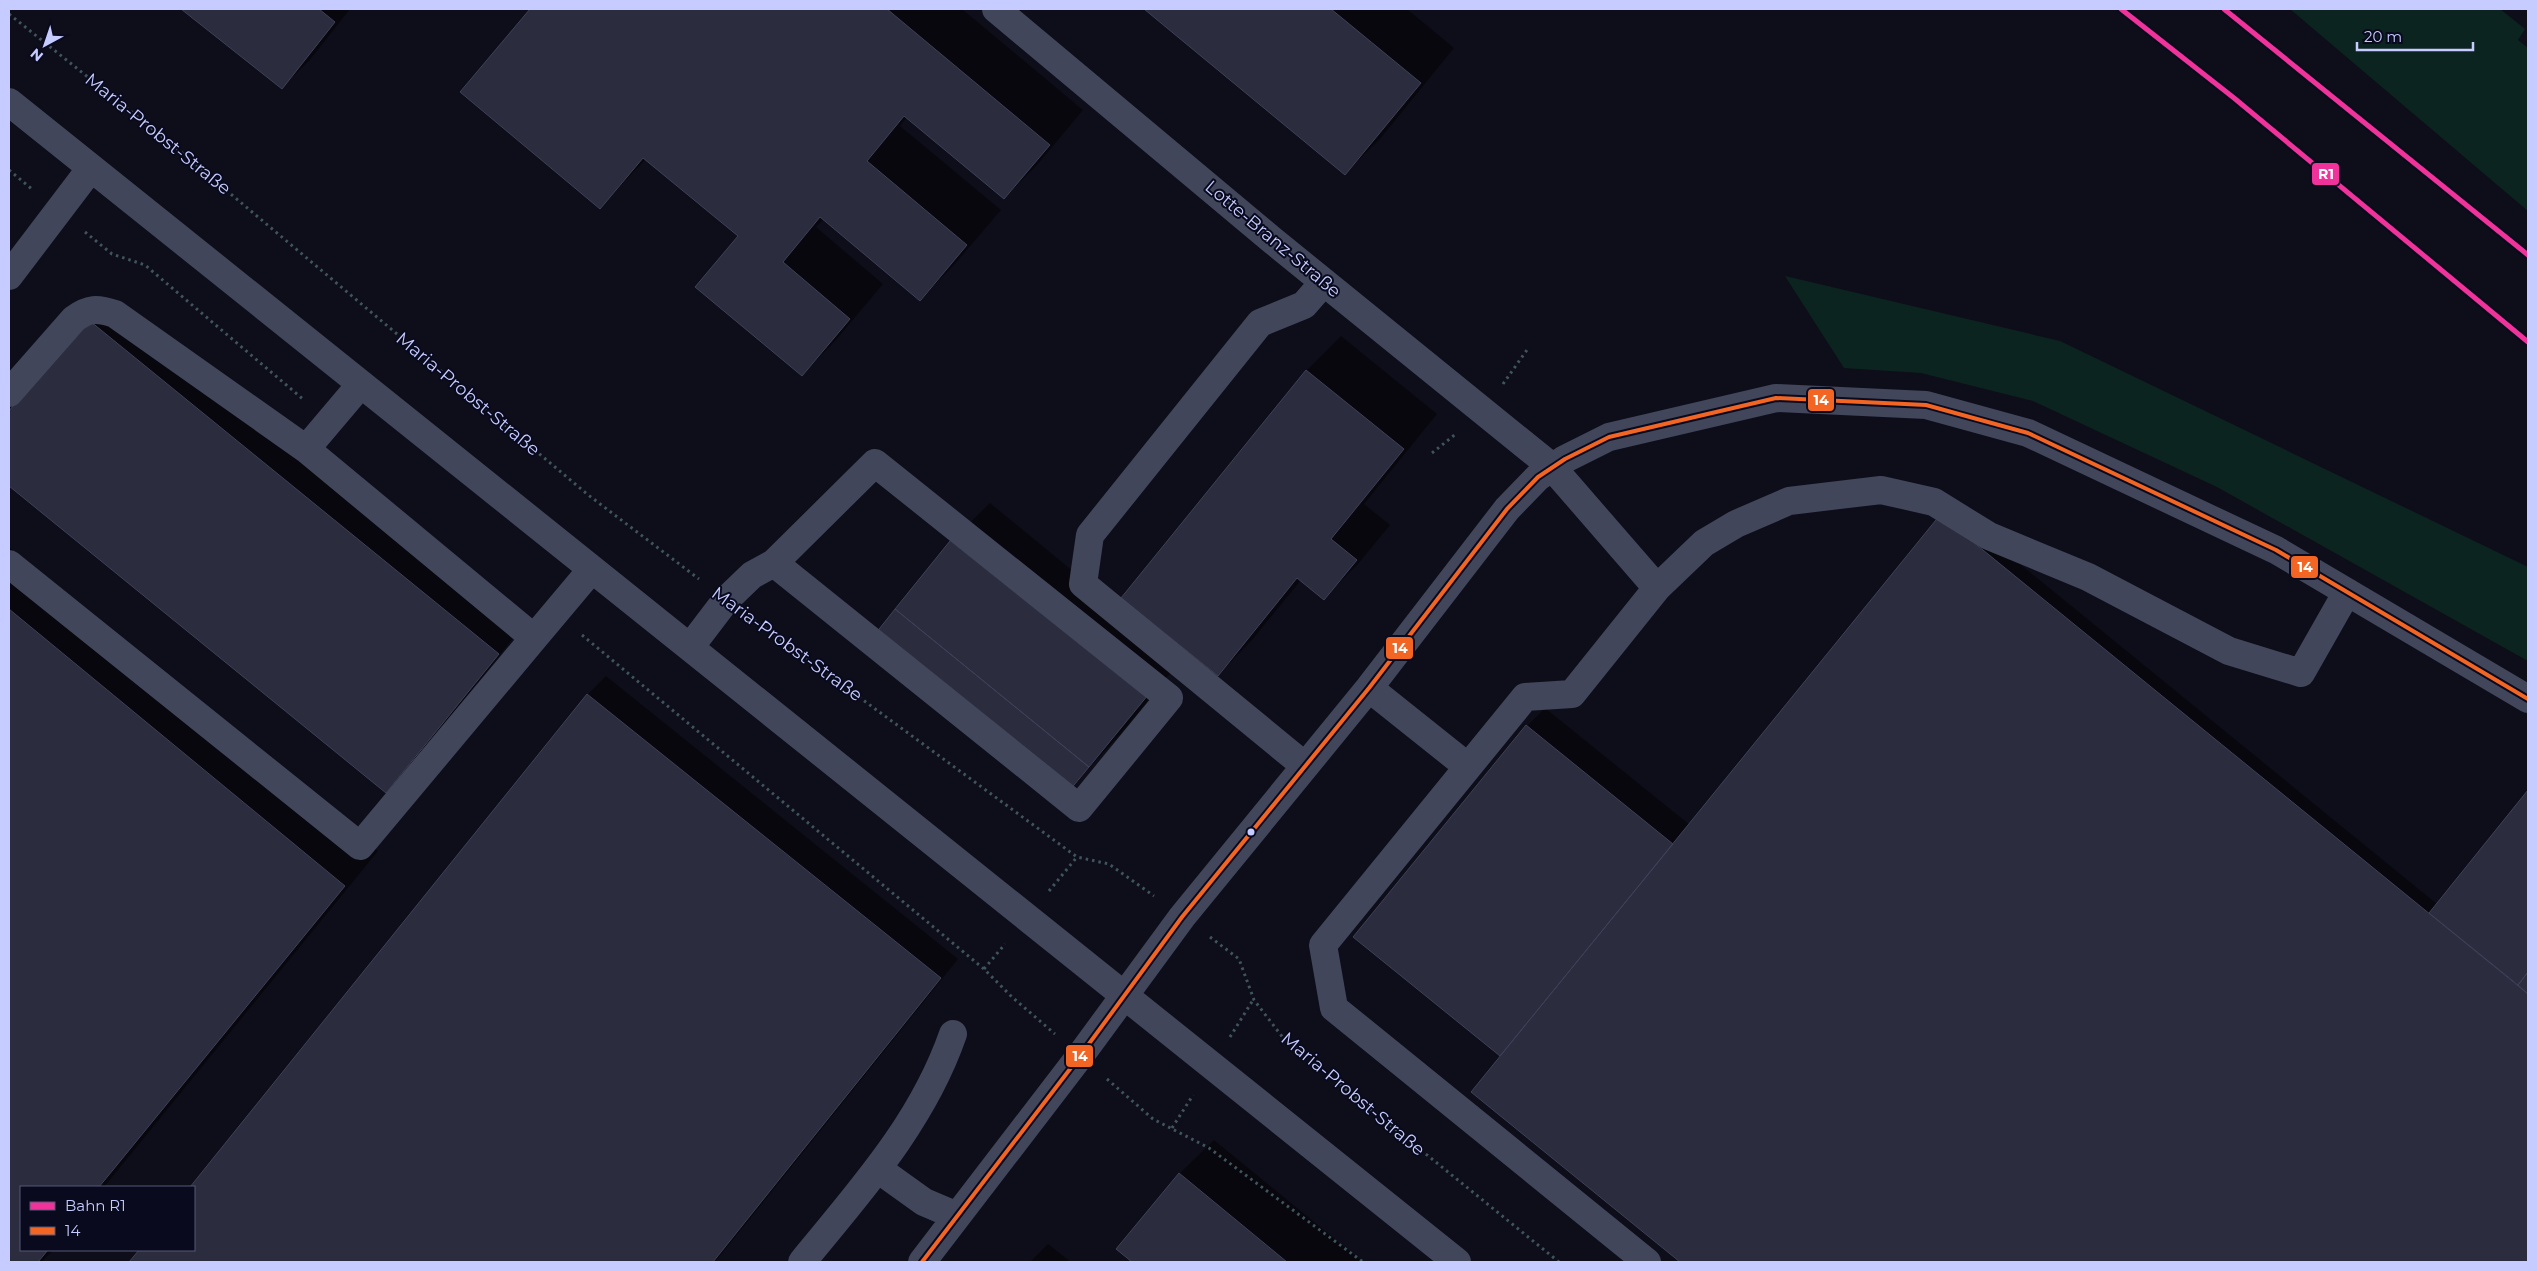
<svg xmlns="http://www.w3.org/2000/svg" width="2537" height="1271" viewBox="0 0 2537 1271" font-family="Montserrat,sans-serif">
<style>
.green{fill:#0c2420}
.shadow{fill:#0007}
.building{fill:#2b2c3d;stroke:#3f4159}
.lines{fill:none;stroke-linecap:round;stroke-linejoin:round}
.path{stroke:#3f545d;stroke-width:3;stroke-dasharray:2.5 4;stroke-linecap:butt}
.minor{stroke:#42465b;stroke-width:28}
.bus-1-casing{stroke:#0a0a1e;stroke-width:8}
.bus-1{stroke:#f26522;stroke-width:4}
.rail-1-casing{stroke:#0a0a1e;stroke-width:9}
.rail-1{stroke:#ef339a;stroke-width:5}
.bus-dot{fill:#c6ccff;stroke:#0a0a1e;stroke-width:2}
.labels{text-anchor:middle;stroke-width:4;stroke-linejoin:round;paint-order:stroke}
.street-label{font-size:18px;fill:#c6ccff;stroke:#0a0a1e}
.line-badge{stroke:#0a0a1e;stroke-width:2}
.badge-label{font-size:14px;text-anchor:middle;font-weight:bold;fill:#fff}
</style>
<rect width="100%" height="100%" fill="#0e0e1a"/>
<path class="green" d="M2290,9H2500L2525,29L2518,40L2528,48V211Z
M1785,276L2060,341L2528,567V661L2217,487L2033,401L1921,373L1844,368Z"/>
<path class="shadow" d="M183,9H350L309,61L282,87Z
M532,9H962L1083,110L1038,164L1004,198L907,117L900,126L1001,210L954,265L920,299L824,219L816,227L883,284L836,340L802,375L739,236L646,159L600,207L462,92Z
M1146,9H1407L1454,48L1380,139L1345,173Z
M104,300L516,635L404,773L386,791L9,484V413L86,318Z
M1341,336L1437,414L1364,504L1390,525L1358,564L1324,598L1301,580L1252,640L1218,675L1122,598L1307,370Z
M990,503L1181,660L1123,731L1069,790L955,537Z
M1950,507L2437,904L2528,792V1262H1682L1473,1092L1506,1051L1527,726L1545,708L1690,825Z
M9,547L378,851L104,1187H21V1250H53L42,1262H9Z
M606,676L958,959L715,1262H131L141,1250H194V1187H191L588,694Z
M1214,1140L1363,1262H1134L1118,1249L1179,1174Z
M1048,1244L1071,1262H1030Z"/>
<path class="building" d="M181,9H319L335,22L282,89Z
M530,9H887L1050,145L1004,199L904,116L867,161L967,245L920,301L820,217L783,262L850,319L802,376L695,287L738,236L643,158L600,209L460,92Z
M1144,9H1331L1421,83L1345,175Z
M85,317L499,654L386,793L9,486V411Z
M1306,370L1404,449L1331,539L1357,560L1324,600L1297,578L1218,676L1121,598Z
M1940,515L2528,994V1262H1680L1471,1092Z
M954,536L1148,695L1089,767L895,609Z
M9,609L345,886L99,1187H21V1250H48L38,1262H9Z
M895,609L1089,767L1069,791L876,633Z
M587,694L941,978L713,1262H129L139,1250H194V1187H190Z
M1526,725L1673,844L1500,1056L1353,937Z
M2528,790V972L2518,985L2429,913Z
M2528,972V994L2518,985Z
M1179,1173L1287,1262H1132L1116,1249Z"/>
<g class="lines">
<path class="path" d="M9,14L169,142L587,494L699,579
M9,170L33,190
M85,232L112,254L145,265L304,400
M1503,384L1529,347
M1432,453L1457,433
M754,620L1077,857L1109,864L1154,896
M582,635L984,969L1012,997L1055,1034
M1049,891L1077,857
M1210,937L1239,959L1254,1000L1284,1039L1559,1262
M984,969L1005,944
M1230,1037L1253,1000
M1107,1079L1153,1119L1209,1148L1363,1262
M1172,1128L1193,1095"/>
<path class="minor" d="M996,9L1272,240L1552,467L1657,588
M9,102L1457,1262
M9,276L91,168
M9,393L74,319C89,308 97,308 115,314L306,449
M9,564L360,846L534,638L306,449L361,384
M534,638L592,569
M691,646L726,600L752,575L774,563L875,463L1169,698L1079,808L774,563
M1369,688L1468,767
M1305,766L1083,584L1090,535L1260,323L1304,305L1324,282
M878,1169L924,1202L957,1216
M802,1262C861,1190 922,1123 953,1034
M922,1262L1080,1056L1182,917L1369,688L1507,509L1538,477L1565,459L1609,437L1776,398L1926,405L2028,433L2276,550L2528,699
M1647,1262L1334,1008L1323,945L1525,697L1572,694L1657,588L1704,543L1736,524L1789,501L1881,490L1934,502L1989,536L2088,577L2229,651L2301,673L2347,592"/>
<g class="bus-1-casing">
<path id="bus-1" d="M922,1262L1080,1056L1182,917L1369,688L1507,509L1538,477L1565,459L1609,437L1776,398L1926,405L2028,433L2276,550L2528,699"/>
</g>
<use href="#bus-1" class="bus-1"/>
<g class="rail-1-casing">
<path id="rail-1" d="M2121,9L2234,98L2528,342
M2224,9L2528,255"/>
</g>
<use href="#rail-1" class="rail-1"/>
</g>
<circle class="bus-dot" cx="1251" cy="832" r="4.5"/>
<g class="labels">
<g class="street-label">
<text transform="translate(158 134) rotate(39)" y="6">Maria-Probst-Straße</text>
<text transform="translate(1273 239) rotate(40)" y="6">Lotte-Branz-Straße</text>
<text transform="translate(468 394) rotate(40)" y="6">Maria-Probst-Straße</text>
<text transform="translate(787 644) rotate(36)" y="6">Maria-Probst-Straße</text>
<text transform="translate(1353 1094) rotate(40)" y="6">Maria-Probst-Straße</text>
</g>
</g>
<g class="line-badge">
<rect x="2311" y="162" width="29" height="24" rx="5" fill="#ef339a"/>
<rect x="1807" y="388" width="28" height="24" rx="5" fill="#f26522"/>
<rect x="2290" y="555" width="29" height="24" rx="5" fill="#f26522"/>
<rect x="1385" y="636" width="29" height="24" rx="5" fill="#f26522"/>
<rect x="1065" y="1044" width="29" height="24" rx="5" fill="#f26522"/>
</g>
<g class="badge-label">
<text x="2326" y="179">R1</text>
<text x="1821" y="405">14</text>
<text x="2305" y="572">14</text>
<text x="1400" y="653">14</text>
<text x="1080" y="1061">14</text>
</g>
<rect width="2537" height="1271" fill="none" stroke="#c6ccff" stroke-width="20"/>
<rect x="20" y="1186" width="175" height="65" fill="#0a0a1e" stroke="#555878"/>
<rect x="30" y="1202" width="25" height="8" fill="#ef339a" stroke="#555878"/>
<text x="65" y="1211" font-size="15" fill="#c6ccff">Bahn R1</text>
<rect x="30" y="1227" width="25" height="8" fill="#f26522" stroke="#555878"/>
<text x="65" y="1236" font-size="15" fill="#c6ccff">14</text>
<g transform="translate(45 45) rotate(220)" stroke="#0a0a1e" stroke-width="4" paint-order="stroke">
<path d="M0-4L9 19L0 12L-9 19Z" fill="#c6ccff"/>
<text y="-8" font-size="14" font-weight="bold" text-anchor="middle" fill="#c6ccff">N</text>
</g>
<path d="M2357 42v8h116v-8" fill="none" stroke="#c6ccff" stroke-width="2.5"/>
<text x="2364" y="42" font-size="15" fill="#c6ccff" stroke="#0a0a1e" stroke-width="4" paint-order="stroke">20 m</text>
</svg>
